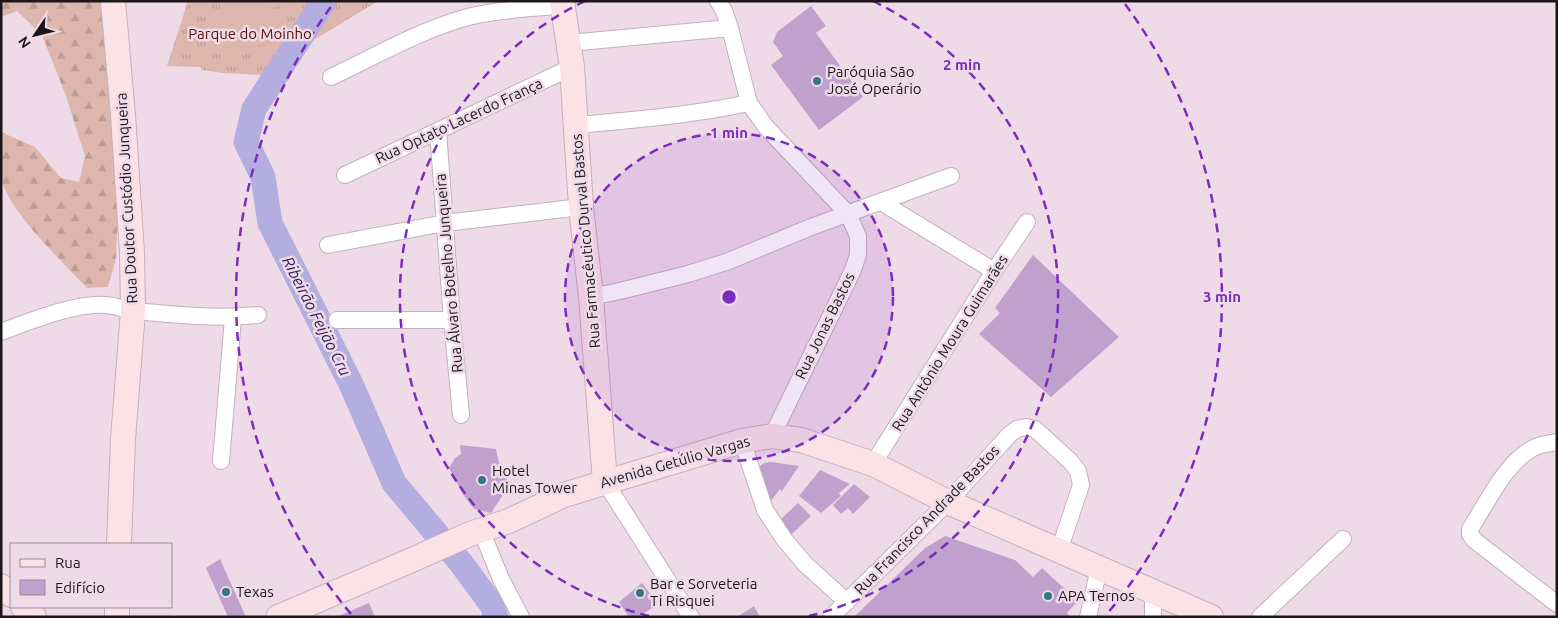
<svg xmlns="http://www.w3.org/2000/svg" width="1558" height="618" viewBox="0 0 1558 618" font-family="Ubuntu,sans-serif">
<style>
.grass{fill:url(#grass-tufts)}
.forest{fill:url(#forest-firs)}
.garden{fill:#ddb6ae}
.lines{fill:none;stroke-linecap:round;stroke-linejoin:round}
.river{stroke:#b4ade0;stroke-width:25}
.building{fill:#c0a0cd}
.street-casing{stroke:#c4b0bc;stroke-width:18}
.secondary-casing{stroke:#c4b0bc;stroke-width:26}
.street{stroke:#fff;stroke-width:16}
.secondary{stroke:#fbe2e7;stroke-width:24}
.ring{fill:none;stroke:#7b2cbf;stroke-width:2.5;stroke-dasharray:9 6}
.poi-dot{fill:#337787;stroke:#efdbe7;stroke-width:2}
.labels{text-anchor:middle;stroke-width:5;stroke-linejoin:round;paint-order:stroke}
.park-label{font-size:15px;fill:#540e05;stroke:#efdbe7}
.poi-label{font-size:15px;fill:#1c161a;stroke:#efdbe7;text-anchor:start}
.street-label{font-size:15px;fill:#1c161a;stroke:#efdbe7}
.water-label{font-size:16px;font-style:italic;fill:#30215e;stroke:#efdbe7}
.centre{fill:#7b2cbf;stroke:#efdbe7;stroke-width:2.5}
.ring-label{font-size:15px;text-anchor:middle;font-weight:bold;fill:#7b2cbf;stroke:#efdbe7;stroke-width:5;stroke-linejoin:round;paint-order:stroke}
</style>
<defs>
<pattern id="grass-tufts" width="24" height="20" patternUnits="userSpaceOnUse" patternTransform="scale(1.25)"><rect width="24" height="20" fill="#ddb6ae"/><path d="M3 7l-1-3M5 7V3M7 7l1-3M15 17l-1-3M17 17v-4M19 17l1-3" fill="none" stroke="#bd9c95"/></pattern>
<pattern id="forest-firs" width="22" height="20" patternUnits="userSpaceOnUse" patternTransform="scale(1.25)"><rect width="22" height="20" fill="#ddb6ae"/><path d="M5 1l3.5 6h-7zM16 11l3.5 6h-7z" fill="#bd9c95"/></pattern>
</defs>
<rect width="100%" height="100%" fill="#efdbe7"/>
<path class="grass" d="M188,1H378L273,65L263,75L223,73L202,70L201,67L167,66Z"/>
<path class="forest" d="M1,1H100L107,47L118,206L116,258L108,287L87,288C61,260 15,218 2,182C0,172 1,143 1,132L35,147L61,178L79,182L85,156L66,96L42,35L17,11L1,17Z"/>
<path class="garden" d="M223,1H282V6L225,13Z
M279,9L281,43L223,48L218,15Z"/>
<g class="lines">
<path class="river" d="M324,1L254,109L246,142L263,177L270,223L351,384L394,483L461,563L492,605L496,617"/>
</g>
<path class="building" d="M811,6L826,26L816,33L863,97L819,130L771,65L783,56L773,42L777,32Z
M1033,255L1119,337L1051,397L979,334L1000,313L995,308Z
M460,445L496,449L498,459L506,478L511,483L491,513L474,509L462,493L449,468L455,458L461,454Z
M771,462L799,466L782,491L780,489L770,502L758,468L764,463Z
M820,470L850,484L839,493L841,496L821,513L799,496Z
M854,484L870,497L853,514L848,508L841,514L833,505Z
M798,503L811,516L791,535L778,522Z
M945,536L1015,560L1033,577L1042,568L1078,601L1067,613L1071,617H854L925,548Z
M220,559L246,617H228L206,568Z
M642,583L658,604L638,617H629L619,602Z
M369,603L375,617H336Z
M754,606L760,617H737Z"/>
<g class="lines">
<g class="street-casing">
<path id="street" d="M718,1L724,11L730,28L749,103L766,127L848,214L858,236V255L853,270L772,436
M569,43L730,28
M331,77C376,56 420,30 468,17C499,9 532,9 563,5
M577,125C635,120 692,115 749,103
M438,131L452,320L461,415
M345,175L572,67
M881,202L994,271
M328,245L445,223L581,207
M591,297L620,291L688,274L729,261L811,227L951,176
M337,320H452
M1,332C30,321 75,303 105,305C115,305 125,310 135,311C176,315 218,319 258,315
M742,441L765,510L784,539L805,564L847,602
M1557,442C1551,443 1544,444 1538,446C1508,457 1487,503 1470,529V534L1474,540L1557,604
M221,461L233,318
M873,464L994,271L1027,222
M605,482L691,617
M481,530L501,579L521,617
M831,617L948,502L1010,434L1017,429L1026,427L1035,429L1070,461L1078,471L1081,485L1059,551
M1088,617L1099,568
M1153,617V593
M1260,617L1343,539"/>
</g>
<g class="secondary-casing">
<path id="secondary" d="M113,1L123,115L132,253L133,311L123,439L119,544
M562,1L572,67L581,207L591,297L605,482
M1,586L11,595
M23,607L34,617
M117,617V607
M278,617L405,563L470,534L509,521L564,495L742,441L772,436L801,440L873,464L948,502L1211,617"/>
</g>
<use href="#street" class="street"/>
<use href="#secondary" class="secondary"/>
</g>
<circle cx="729" cy="297" r="164" fill="#7b2cbf" fill-opacity=".12"/>
<g class="ring">
<circle cx="729" cy="297" r="164"/>
<path d="M649 616A329 329 0 0 1 585 1M873 1A329 329 0 0 1 809 616"/>
<path d="M351 614A493 493 0 0 1 333 4M1125 4A493 493 0 0 1 1107 614"/>
</g>
<g class="poi-dot">
<circle cx="817" cy="81" r="5"/>
<circle cx="482" cy="480" r="5"/>
<circle cx="226" cy="592" r="5"/>
<circle cx="640" cy="593" r="5"/>
<circle cx="1048" cy="596" r="5"/>
</g>
<g class="labels">
<g class="park-label">
<text x="250" y="39">Parque do Moinho</text>
</g>
<g class="poi-label">
<text x="827" y="77">Paróquia São<tspan x="827" dy="17">José Operário</tspan></text>
<text x="492" y="476">Hotel<tspan x="492" dy="17">Minas Tower</tspan></text>
<text x="650" y="589">Bar e Sorveteria<tspan x="650" dy="17">Ti Risquei</tspan></text>
<text x="236" y="597">Texas</text>
<text x="1058" y="601">APA Ternos</text>
</g>
<g class="street-label">
<text transform="translate(459 121) rotate(-25)" y="5">Rua Optato Lacerdo França</text>
<text transform="translate(127 198) rotate(-93)" y="5">Rua Doutor Custódio Junqueira</text>
<text transform="translate(586 241) rotate(-95)" y="5">Rua Farmacêutico Durval Bastos</text>
<text transform="translate(449 273) rotate(-95)" y="5">Rua Álvaro Botelho Junqueira</text>
<text transform="translate(825 326) rotate(-64)" y="5">Rua Jonas Bastos</text>
<text transform="translate(950 343) rotate(-58)" y="5">Rua Antônio Moura Guimarães</text>
<text transform="translate(675 462) rotate(-16)" y="5">Avenida Getúlio Vargas</text>
<text transform="translate(927 520) rotate(-46)" y="5">Rua Francisco Andrade Bastos</text>
</g>
<g class="water-label">
<text transform="translate(317 316) rotate(63)" y="6">Ribeirão Feijão Cru</text>
</g>
</g>
<circle cx="729" cy="297" r="8" class="centre"/>
<g class="ring-label">
<text x="962" y="70">2 min</text>
<text x="729" y="138">1 min</text>
<text x="1222" y="302">3 min</text>
</g>
<rect width="1558" height="618" fill="none" stroke="#1c161a" stroke-width="5"/>
<rect x="10" y="543" width="162" height="65" fill="#efdbe7" stroke="#9b8c95"/>
<rect x="20" y="559" width="25" height="8" fill="#fbe2e7" stroke="#9b8c95"/>
<text x="55" y="568" font-size="15" fill="#1c161a">Rua</text>
<rect x="20" y="580" width="25" height="15" fill="#c0a0cd" stroke="#9b8c95"/>
<text x="55" y="593" font-size="15" fill="#1c161a">Edifício</text>
<g transform="translate(35 35) rotate(235)" stroke="#efdbe7" stroke-width="4" paint-order="stroke">
<path d="M0-4L9 19L0 12L-9 19Z" fill="#1c161a"/>
<text y="-8" font-size="14" font-weight="bold" text-anchor="middle" fill="#1c161a">N</text>
</g>
</svg>
